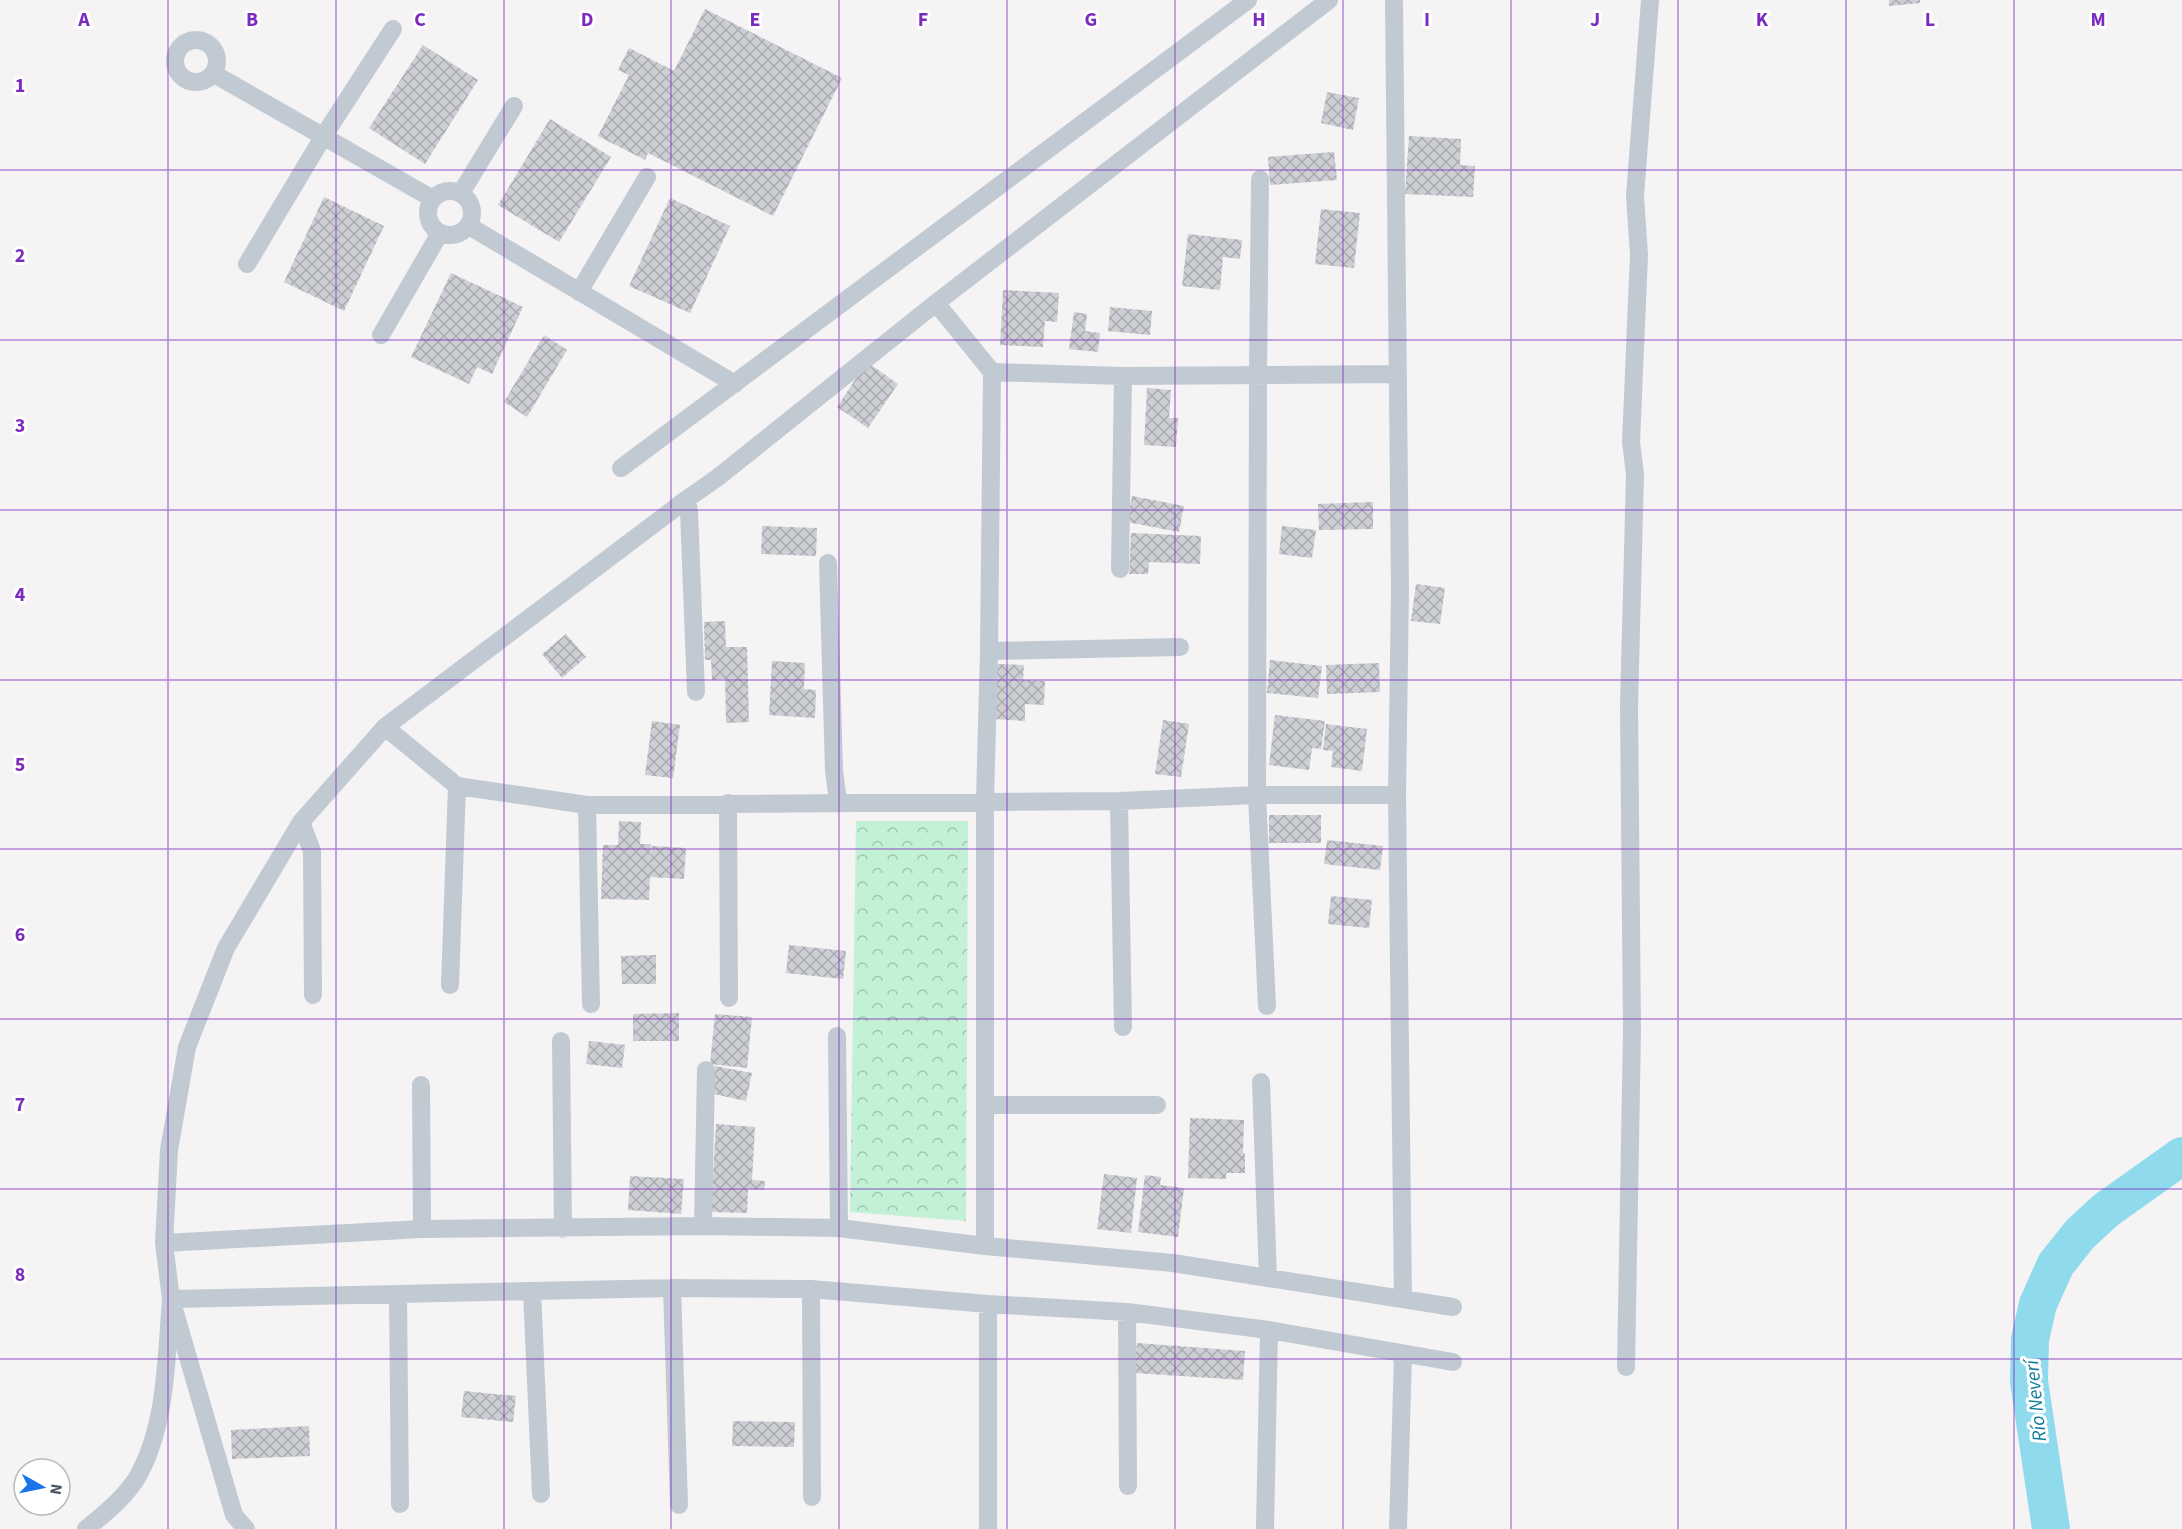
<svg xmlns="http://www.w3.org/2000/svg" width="2182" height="1529" viewBox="0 0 2182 1529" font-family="'Source Sans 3',sans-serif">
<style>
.forest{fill:url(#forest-crowns)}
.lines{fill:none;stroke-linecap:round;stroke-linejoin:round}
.river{stroke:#90daee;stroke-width:38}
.building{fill:url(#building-cross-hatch)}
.street{stroke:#c1cad2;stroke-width:18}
.grid{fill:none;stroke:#7b2cbf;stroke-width:1.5;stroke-opacity:0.55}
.labels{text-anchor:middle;stroke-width:6;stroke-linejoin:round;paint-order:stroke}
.water-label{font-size:20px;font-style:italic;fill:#0c7c9b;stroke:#fff}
.grid-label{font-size:20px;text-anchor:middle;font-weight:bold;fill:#7b2cbf;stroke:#fff;stroke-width:6;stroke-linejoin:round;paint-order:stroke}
</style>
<defs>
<pattern id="forest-crowns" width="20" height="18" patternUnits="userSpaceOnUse" patternTransform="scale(1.5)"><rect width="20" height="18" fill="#c3f1d5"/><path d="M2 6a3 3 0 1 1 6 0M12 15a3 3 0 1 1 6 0" fill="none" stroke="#a0c6b0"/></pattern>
<pattern id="building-cross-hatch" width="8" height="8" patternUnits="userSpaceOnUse" patternTransform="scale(1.5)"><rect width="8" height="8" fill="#cdcfd5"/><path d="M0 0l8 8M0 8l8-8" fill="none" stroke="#a8abb0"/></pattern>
</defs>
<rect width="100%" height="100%" fill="#f5f3f3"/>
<path class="forest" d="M856,821H968L966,1221L850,1212Z"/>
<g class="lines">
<path class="river" d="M2051,1529L2029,1381L2030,1339L2038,1304L2056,1264L2080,1234L2106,1210L2182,1156"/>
</g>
<path class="building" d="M1889,0H1920V3L1889,6Z
M705,9L842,78L773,216L648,153L645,160L598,136L629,75L618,70L629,48L674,71Z
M423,45L478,80L425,164L369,128Z
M1327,92L1359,98L1353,130L1321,123Z
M550,119L611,157L559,242L498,205Z
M1409,136L1461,139L1460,165L1475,166L1473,197L1405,194Z
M1334,152L1337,180L1270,185L1268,157Z
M324,197L384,226L344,311L284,282Z
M670,198L730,226L690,313L629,286Z
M1321,209L1360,213L1354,268L1315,264Z
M1188,234L1242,240L1240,259L1223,257L1220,290L1182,286Z
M451,273L523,307L492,374L477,367L469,384L411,357Z
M1003,290L1059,293L1057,322L1045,321L1043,347L1000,345Z
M1110,307L1152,311L1150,335L1108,331Z
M1074,312L1087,314L1085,331L1100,333L1098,352L1069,349Z
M544,335L567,350L527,417L504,402Z
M867,362L898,384L868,428L837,407Z
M1147,388L1171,390L1169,418H1178L1176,447L1144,445Z
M1132,496L1184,506L1179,532L1127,522Z
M1373,502V529L1319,530L1318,504Z
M762,526L817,528L816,556L761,554Z
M1282,526L1316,530L1312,558L1279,554Z
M1131,533L1201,536L1200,564L1149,562L1148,574H1129Z
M1416,584L1445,588L1440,624L1411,621Z
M725,621L726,647H747L749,722L726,723L725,679L712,680L711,660H705L704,622Z
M566,634L586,657L562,678L542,654Z
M1270,660L1322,666L1318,698L1267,693Z
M772,661L805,663L804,689L816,690L815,718L769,715Z
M1379,663L1380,692L1327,694L1326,665Z
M995,664L1024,665L1023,680L1045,681L1044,705L1025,704V721L992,719Z
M1275,715L1325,721L1321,749L1312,748L1309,770L1269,765Z
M1163,720L1189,724L1181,777L1155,774Z
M652,721L680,725L673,778L645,775Z
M1326,724L1367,729L1362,771L1331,767L1333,751L1323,750Z
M1269,815H1321V843H1269Z
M619,821L641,822L640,844H651L650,859L652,846L686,848L684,879L650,877L649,900L601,899L603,845H618Z
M1327,840L1383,846L1380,870L1324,864Z
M1331,896L1372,900L1369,928L1328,924Z
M789,945L846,951L843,979L786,973Z
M656,955V984H622L621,956Z
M679,1013V1041H633V1014Z
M715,1014L752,1017L747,1068L710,1064Z
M589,1041L625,1045L622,1068L586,1064Z
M715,1066L752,1073L746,1101L709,1093Z
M1190,1118L1244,1120L1243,1153H1245V1173H1226V1179L1188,1178Z
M716,1124L755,1127L752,1180L765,1181L764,1190L748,1189L747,1213L711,1212Z
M1104,1174L1137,1178L1131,1233L1097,1229Z
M1145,1175L1161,1177L1160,1185L1184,1188L1178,1237L1138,1232Z
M630,1176L684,1179L681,1214L628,1210Z
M1137,1343L1245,1351L1243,1380L1134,1373Z
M464,1391L516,1396L513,1422L461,1417Z
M733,1421L795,1422L794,1447L732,1446Z
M309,1426L310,1456L232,1459L231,1430Z"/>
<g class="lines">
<path class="street" d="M1394,0L1400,590L1397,795L1403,1299
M175 61a21 21 0 1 1 42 0a21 21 0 1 1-42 0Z
M214,74L433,199
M1260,179L1258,375L1257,795L1267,1006
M428 213a22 22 0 1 1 44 0a22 22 0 1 1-44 0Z
M461,193L514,106
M469,226L735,384
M247,264L323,137L393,29
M579,292L647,177
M936,303L992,372L989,651L985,801V1246
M381,335L440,233
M992,372L1123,376L1398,374
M621,468L1248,0
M687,499L689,511L696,692
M828,563L834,770L838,802
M1120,569L1123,376
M989,651L1180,647
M385,727L457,786L587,805L1119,801L1257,795H1397
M1119,801L1123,1027
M728,803L729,998
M587,805L591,1004
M301,822L312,851L313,995
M450,985L457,786
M837,1036L839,1228
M561,1041L563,1229
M1261,1082L1268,1278
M421,1085L422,1229
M985,1105H1157
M703,1226L706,1070
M164,1243L422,1229L703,1226L839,1228L985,1246L1173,1263L1453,1307
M672,1288L679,1505
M811,1289L812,1497
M532,1291L541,1494
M398,1294L400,1504
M1127,1312L1128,1486
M1626,1367L1632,1030L1629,706L1635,474L1631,442L1639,255L1635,196L1650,0
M86,1529C104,1514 126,1497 138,1476C167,1424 166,1358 171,1299L672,1288L811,1289L988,1304L1127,1312L1269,1330L1453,1362
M246,1529L234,1515L171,1299L164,1243L169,1150L187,1047L226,948L301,822L385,727L687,499L717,478L936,303L1329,0
M988,1529V1304
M1265,1529L1269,1330
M1398,1529L1403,1354"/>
</g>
<path class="grid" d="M168,0V1529M336,0V1529M504,0V1529M671,0V1529M839,0V1529M1007,0V1529M1175,0V1529M1343,0V1529M1511,0V1529M1678,0V1529M1846,0V1529M2014,0V1529M0,170H2182M0,340H2182M0,510H2182M0,680H2182M0,849H2182M0,1019H2182M0,1189H2182M0,1359H2182"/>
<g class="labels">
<g class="water-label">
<text transform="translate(2035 1401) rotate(-96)" y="7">Río Neverí</text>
</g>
</g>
<g class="grid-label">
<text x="84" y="26">A</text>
<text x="252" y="26">B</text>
<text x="420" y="26">C</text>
<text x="587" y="26">D</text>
<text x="755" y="26">E</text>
<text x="923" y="26">F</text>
<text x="1091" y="26">G</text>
<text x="1259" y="26">H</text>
<text x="1427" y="26">I</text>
<text x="1595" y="26">J</text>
<text x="1762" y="26">K</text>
<text x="1930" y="26">L</text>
<text x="2098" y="26">M</text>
<text x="20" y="92">1</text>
<text x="20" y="262">2</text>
<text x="20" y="432">3</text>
<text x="20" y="601">4</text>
<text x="20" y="771">5</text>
<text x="20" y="941">6</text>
<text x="20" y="1111">7</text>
<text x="20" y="1281">8</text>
</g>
<g transform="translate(42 1487) rotate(99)"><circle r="28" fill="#ffffff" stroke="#b7bbc0" stroke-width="1.5"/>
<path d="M0-4.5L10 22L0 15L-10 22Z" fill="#1a73e8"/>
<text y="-9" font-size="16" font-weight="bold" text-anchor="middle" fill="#4a5661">N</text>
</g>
</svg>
